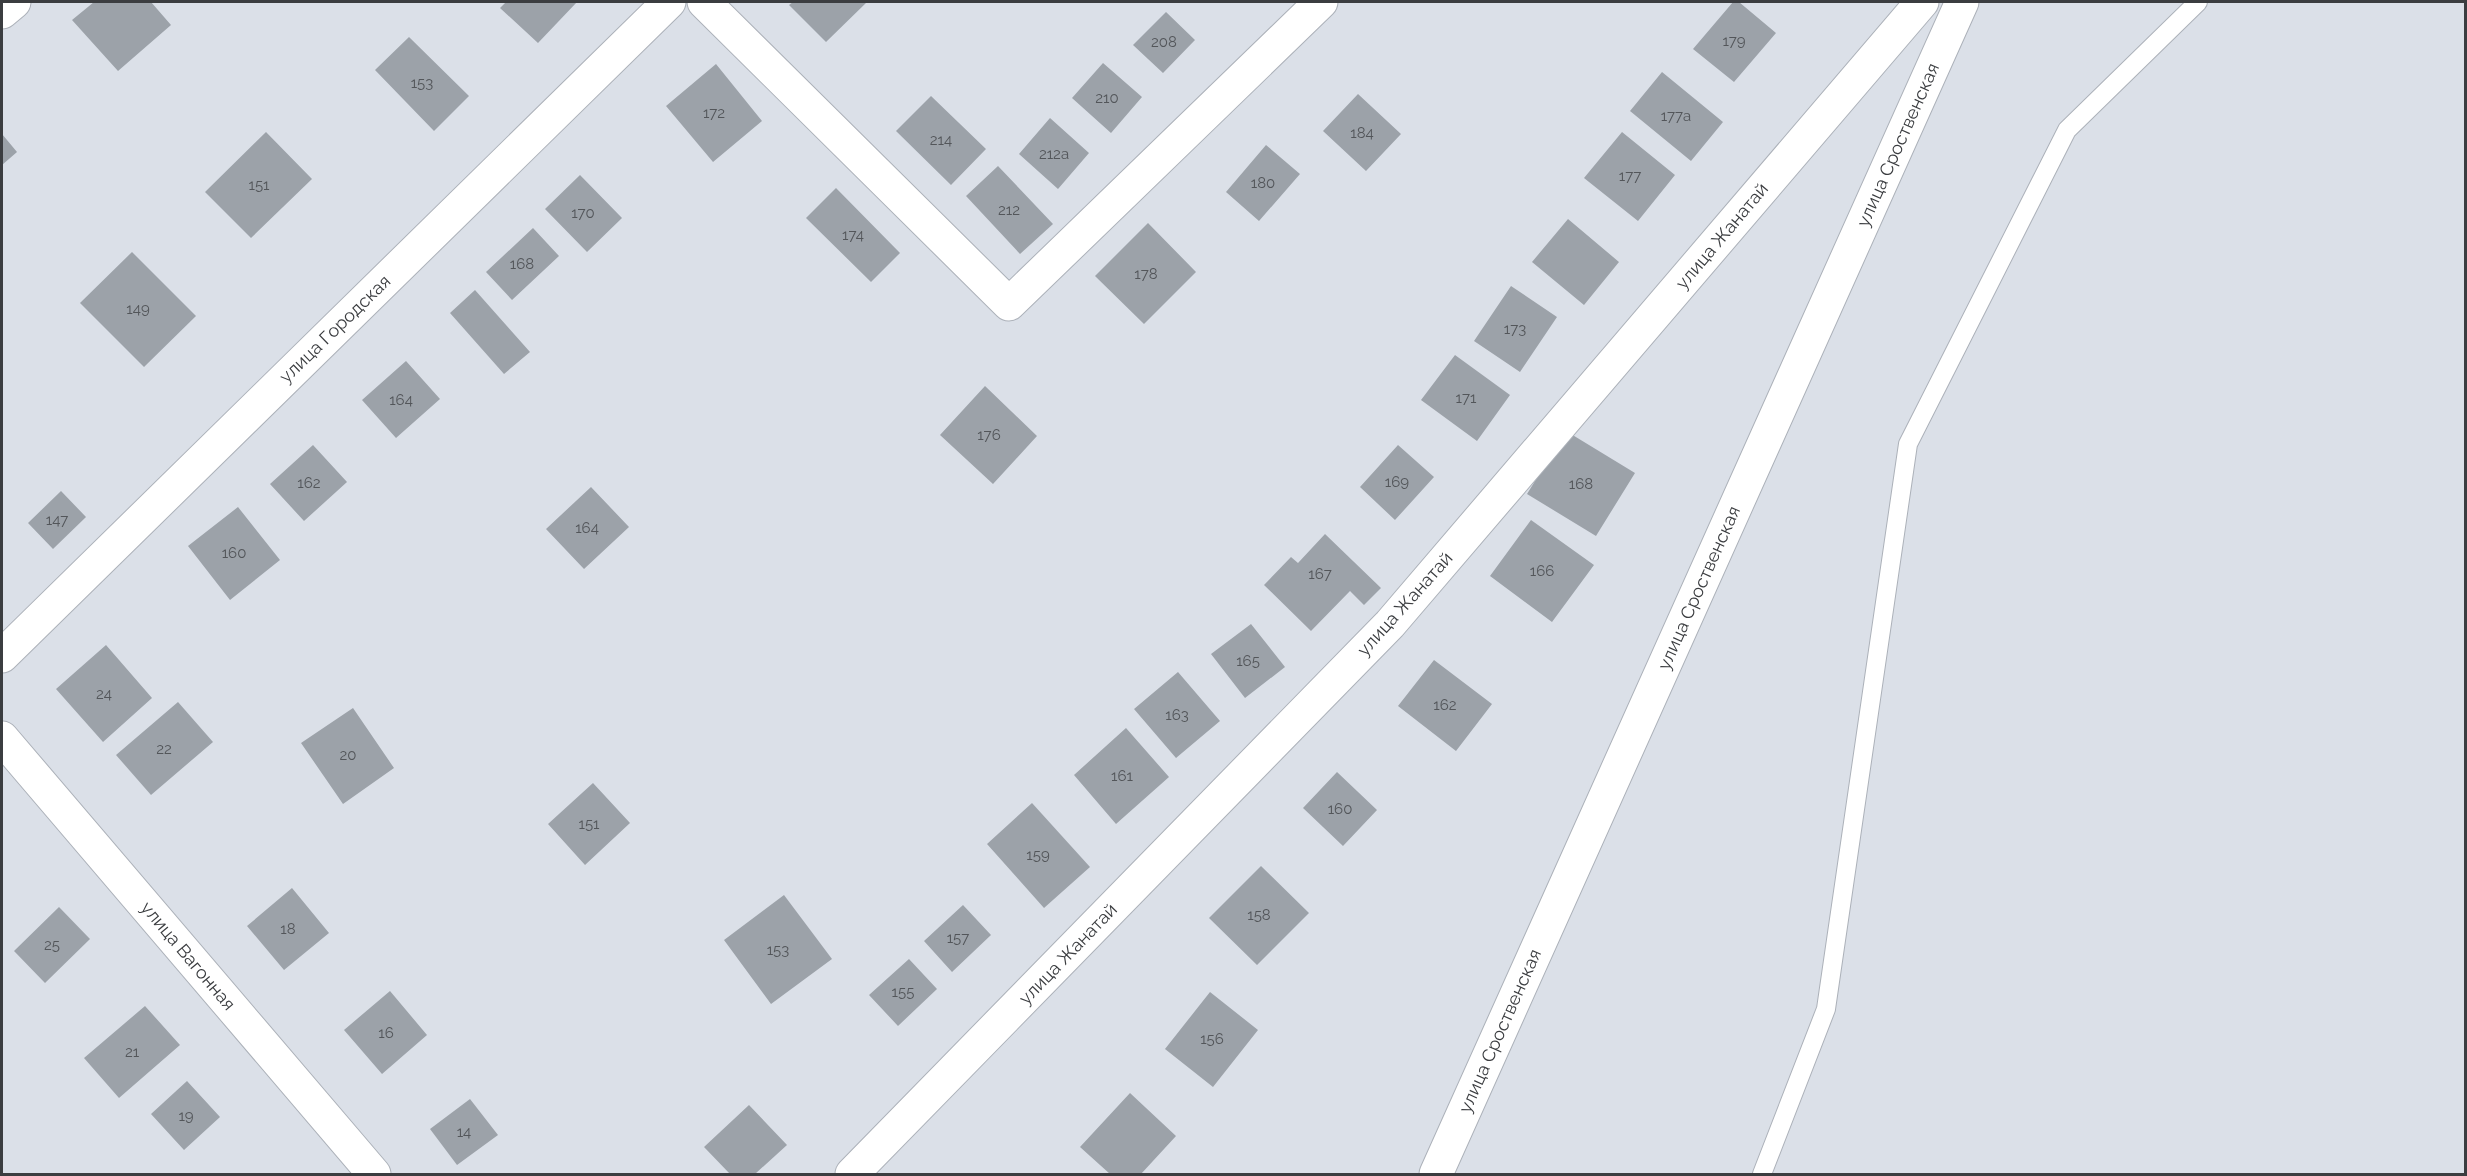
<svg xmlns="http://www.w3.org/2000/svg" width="2467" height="1176" viewBox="0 0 2467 1176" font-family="Raleway,sans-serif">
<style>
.building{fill:#9ca2a9}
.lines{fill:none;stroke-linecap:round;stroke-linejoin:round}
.service-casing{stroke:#acb1b9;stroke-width:20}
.minor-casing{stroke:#acb1b9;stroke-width:35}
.service{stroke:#fff;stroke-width:18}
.minor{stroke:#fff;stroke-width:33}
.labels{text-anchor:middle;stroke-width:5;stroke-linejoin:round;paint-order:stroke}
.number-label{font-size:15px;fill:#53565a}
.street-label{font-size:18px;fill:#3b3d40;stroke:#fff}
</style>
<rect width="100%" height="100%" fill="#dbe0e8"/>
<path class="building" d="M94,2H151L171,25L118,71L72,20Z
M506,2H577L538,43L500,8Z
M793,2H867L826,42L789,5Z
M1733,2H1739L1776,33L1734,82L1693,49Z
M1166,12L1195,40L1163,73L1133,45Z
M409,37L469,96L434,131L375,70Z
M1103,63L1142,97L1111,133L1072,98Z
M716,64L762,121L713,162L666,106Z
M1662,72L1723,122L1691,161L1630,111Z
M1358,94L1401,134L1366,171L1323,131Z
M931,96L986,149L951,185L896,131Z
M1050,118L1089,153L1058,189L1019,154Z
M266,132L312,179L251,238L205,192Z
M1622,132L1675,175L1638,221L1584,178Z
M2,134L17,152L2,165Z
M1266,145L1300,174L1259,221L1226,192Z
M998,166L1053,224L1020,254L966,196Z
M580,175L622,218L587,252L545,209Z
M836,188L900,253L871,282L806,218Z
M1568,219L1619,262L1584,305L1532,262Z
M1148,223L1196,272L1144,324L1095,276Z
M533,228L559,256L512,300L486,272Z
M132,252L196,316L144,367L80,303Z
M1511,286L1557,317L1520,372L1474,341Z
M475,290L530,352L504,374L450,313Z
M1455,355L1510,395L1477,441L1421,400Z
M406,361L440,399L396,438L362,400Z
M985,386L1037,436L993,484L940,435Z
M1566,431L1635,473L1596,536L1527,494Z
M313,445L347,482L304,521L270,484Z
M1398,445L1434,477L1395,520L1360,487Z
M591,487L629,527L584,569L546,529Z
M61,491L86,517L53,549L28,523Z
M238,507L280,560L230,600L188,546Z
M1531,520L1594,565L1552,622L1490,576Z
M1325,534L1381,588L1364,605L1350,591L1311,631L1264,585L1291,557L1298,563Z
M1251,624L1285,667L1245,698L1211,654Z
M106,645L152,698L103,742L56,689Z
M1434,660L1492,704L1456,751L1398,706Z
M1178,672L1220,721L1176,758L1134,709Z
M178,702L213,742L151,795L116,755Z
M353,708L394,768L343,804L301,743Z
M1126,728L1169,777L1116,824L1074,775Z
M1337,772L1377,810L1343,846L1303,808Z
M593,783L630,823L585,865L548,824Z
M1032,803L1090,867L1044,908L987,844Z
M1261,866L1309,913L1257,965L1209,918Z
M292,888L329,933L284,970L247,926Z
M784,895L832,959L771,1004L724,940Z
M963,905L991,935L952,972L924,941Z
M59,907L90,939L45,983L14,951Z
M909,959L937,989L898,1026L869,995Z
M390,991L427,1035L382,1074L344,1030Z
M1210,992L1258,1030L1213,1087L1165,1049Z
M145,1006L180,1045L119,1098L84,1058Z
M187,1081L220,1117L184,1150L151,1114Z
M1130,1093L1176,1136L1141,1174H1110L1080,1147Z
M470,1099L498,1135L457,1165L430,1129Z
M749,1105L787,1145L755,1174H730L704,1147Z"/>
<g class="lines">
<g class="service-casing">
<path id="service" d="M1762,1174L1826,1009L1908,444L2067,130L2198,2"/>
</g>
<g class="minor-casing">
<path id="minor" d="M704,2L1009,304L1321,2
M2,12L14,2
M2,656L669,2
M2,738L374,1174
M852,1174L1390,624L1922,2
M1436,1174L1962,2"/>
</g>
<use href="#service" class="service"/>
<use href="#minor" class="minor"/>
</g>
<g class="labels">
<g class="number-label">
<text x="1734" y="46">179</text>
<text x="1164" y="47">208</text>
<text x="422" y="88">153</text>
<text x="1107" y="103">210</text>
<text x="714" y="118">172</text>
<text x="1676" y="121">177а</text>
<text x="1362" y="138">184</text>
<text x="941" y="145">214</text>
<text x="1054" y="159">212а</text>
<text x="1630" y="181">177</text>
<text x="1263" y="188">180</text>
<text x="259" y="190">151</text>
<text x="1009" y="215">212</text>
<text x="583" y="218">170</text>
<text x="853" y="240">174</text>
<text x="522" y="269">168</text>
<text x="1146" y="279">178</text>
<text x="138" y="314">149</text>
<text x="1515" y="334">173</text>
<text x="1466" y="403">171</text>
<text x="401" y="405">164</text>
<text x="989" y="440">176</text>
<text x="1397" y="487">169</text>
<text x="309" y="488">162</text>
<text x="1581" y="489">168</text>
<text x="57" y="525">147</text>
<text x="587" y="533">164</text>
<text x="234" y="558">160</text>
<text x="1542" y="576">166</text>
<text x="1320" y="579">167</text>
<text x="1248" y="666">165</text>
<text x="104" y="699">24</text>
<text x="1445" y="710">162</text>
<text x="1177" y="720">163</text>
<text x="164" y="754">22</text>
<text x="348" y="760">20</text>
<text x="1122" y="781">161</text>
<text x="1340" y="814">160</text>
<text x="589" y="829">151</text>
<text x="1038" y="860">159</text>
<text x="1259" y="920">158</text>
<text x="288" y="934">18</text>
<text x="958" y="943">157</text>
<text x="52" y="950">25</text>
<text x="778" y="955">153</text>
<text x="903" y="997">155</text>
<text x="386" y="1038">16</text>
<text x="1212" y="1044">156</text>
<text x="132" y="1057">21</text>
<text x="186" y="1121">19</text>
<text x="464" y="1137">14</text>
</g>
<g class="street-label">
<text transform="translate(1898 145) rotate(-66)" y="6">улица Сроственская</text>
<text transform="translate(1722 236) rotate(-50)" y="6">улица Жанатай</text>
<text transform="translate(335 329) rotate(-44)" y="6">улица Городская</text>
<text transform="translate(1699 588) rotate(-66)" y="6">улица Сроственская</text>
<text transform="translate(1405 604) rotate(-48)" y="6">улица Жанатай</text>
<text transform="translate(1068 954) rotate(-46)" y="6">улица Жанатай</text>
<text transform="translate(188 956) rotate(50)" y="6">улица Вагонная</text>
<text transform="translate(1500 1031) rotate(-66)" y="6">улица Сроственская</text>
</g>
</g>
<rect width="2467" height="1176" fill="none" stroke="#3b3d40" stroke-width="6"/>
</svg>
